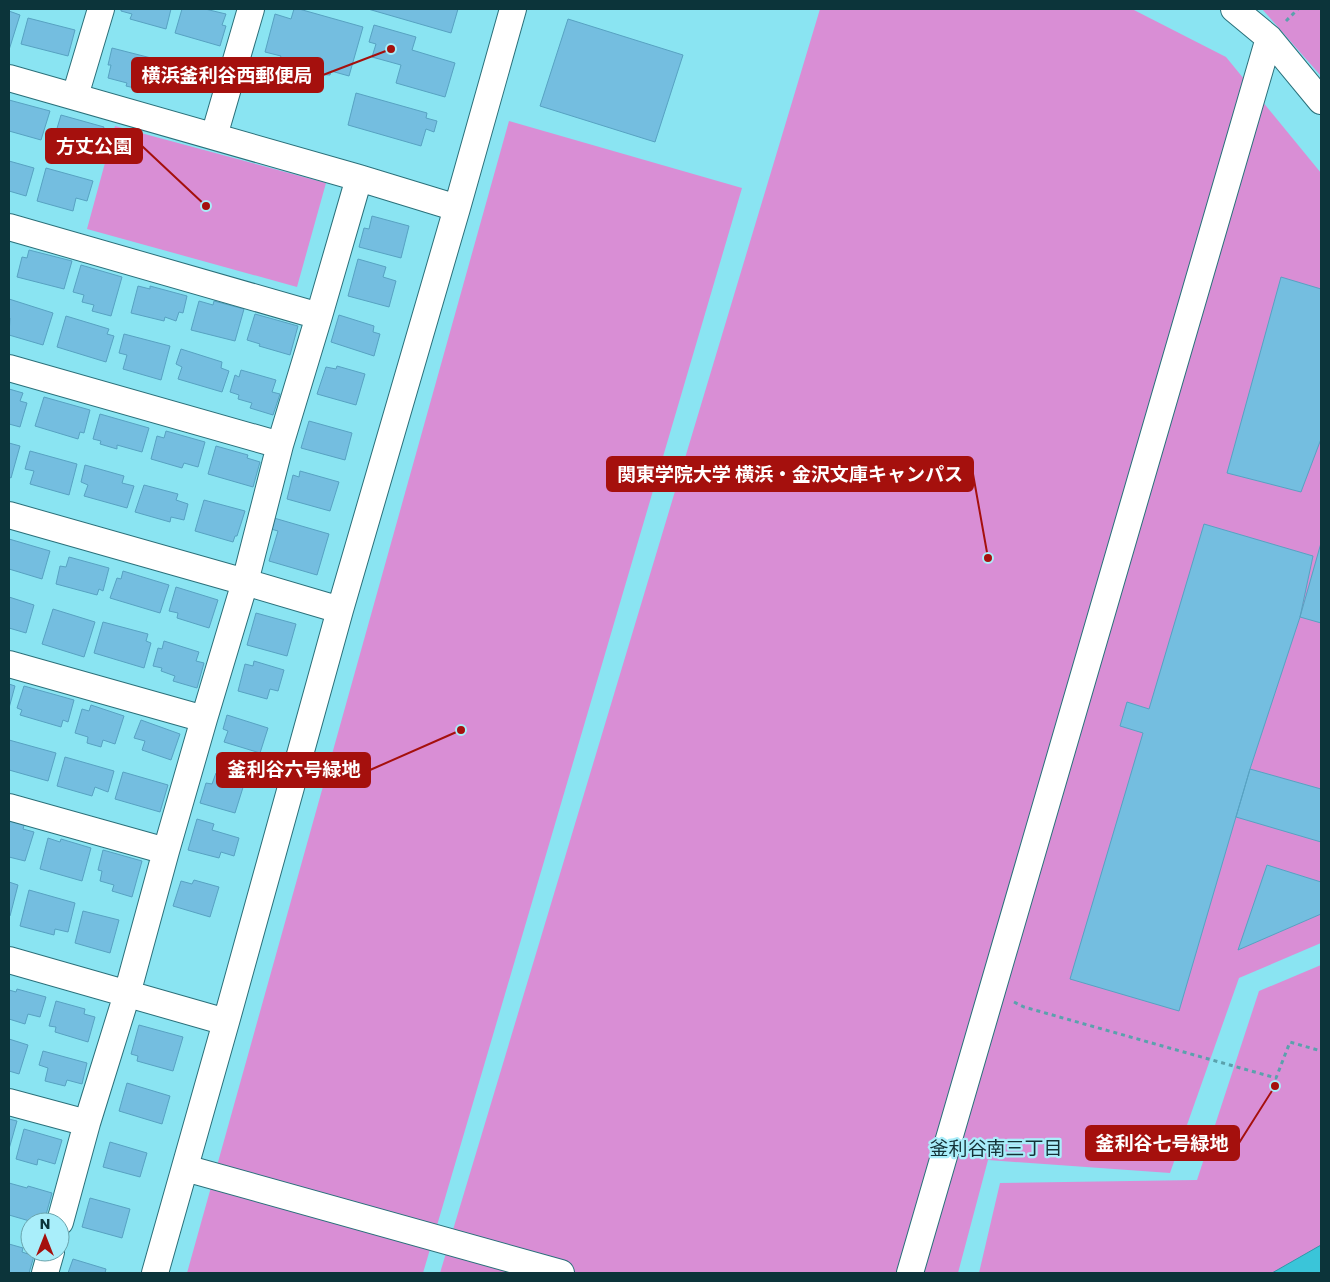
<svg xmlns="http://www.w3.org/2000/svg" width="1330" height="1282" viewBox="0 0 1330 1282" font-family="Poppins,'Noto Sans JP',sans-serif">
<style>
.green{fill:#d98ed5}
.water{fill:#3ac5d9;stroke:#2c9aa9}
.building{fill:#74bee0;stroke:#57a2c2}
.lines{fill:none;stroke-linecap:round;stroke-linejoin:round}
.minor-casing{stroke:#2a707a;stroke-width:28}
.path{stroke:#5aa1ac;stroke-width:3;stroke-dasharray:4 4;stroke-linecap:butt}
.minor{stroke:#fff;stroke-width:26}
.labels{text-anchor:middle;stroke-width:4.5;stroke-linejoin:round;paint-order:stroke}
.neighbourhood-label{font-size:19px;fill:#143136;stroke:#a9eefa}
.leader{fill:none;stroke:#a5100d;stroke-width:2}
.callout-dot{fill:#a5100d;stroke:#a9eefa;stroke-width:2}
.callout{fill:#a5100d;stroke:#a5100d;stroke-width:2}
.callout-label{font-size:19px;text-anchor:middle;font-weight:bold;fill:#fff}
</style>
<rect width="100%" height="100%" fill="#8ae4f2"/>
<path class="green" d="M820,9H1132L1226,57L1321,173V943L1239,978L1170,1173L988,1160L958,1273H440Z
M1262,9H1321V76Z
M509,121L742,188L423,1273H187Z
M115,126L326,183L297,287L87,229Z
M1321,965V1273H979L1000,1183L1197,1180L1259,991Z"/>
<path class="water" d="M1321,1245V1273H1272Z"/>
<path class="building" d="M121,9H171L166,29L130,19L132,14L121,11Z
M182,9H205L226,14L222,25L226,26L220,46L175,33Z
M294,9H299L363,27L349,76L331,71L330,75L304,73L291,68L279,60L281,56L265,52L275,14L291,19Z
M368,9H458L451,33Z
M9,11L20,15L9,50Z
M28,18L75,30L68,56L21,44Z
M568,19L683,55L655,142L540,106Z
M374,25L416,37L412,50L455,63L445,97L396,83L401,65L372,57L376,44L369,42Z
M112,48L155,59L147,91L126,86L127,83L108,78L111,65H108Z
M356,93L427,113L426,118L437,121L434,132L426,129L421,146L348,125Z
M9,100L50,111L41,140L9,131Z
M61,115L104,127L94,160L66,152L65,156L50,152Z
M9,161L34,168L26,196L9,191Z
M46,168L93,181L87,201L76,198L73,211L37,201Z
M372,216L409,226L401,258L359,247L364,228L369,229Z
M29,250L72,261L64,289L17,277L22,257L27,258Z
M358,259L386,267L383,277L396,281L389,307L348,296Z
M81,265L122,277L111,316L92,311L94,305L82,302L84,295L73,292Z
M1281,277L1321,289V439L1301,492L1227,473Z
M138,286L150,289V286L187,296L183,313L179,312L176,321L165,317L164,321L131,313Z
M9,299L53,313L43,345L9,335L10,318L9,317Z
M199,301L213,305L214,301L244,309L235,341L191,330Z
M255,314L298,326L290,355L259,346L260,344L247,340Z
M339,315L374,326L373,332L380,334L374,356L331,342Z
M66,316L109,329L107,334L114,336L106,362L57,347Z
M124,334L170,346L161,380L123,369L127,355L119,353Z
M181,349L222,362L221,368L229,371L222,392L178,379L182,367L176,364Z
M337,366L365,374L356,405L317,394L326,367L336,369Z
M241,370L276,380L272,392L280,394L273,415L250,408L252,403L238,399L239,395L230,392L235,375L239,377Z
M9,389L23,393L20,401L27,403L20,427L9,424Z
M44,397L90,410L84,433L80,432L78,439L35,426Z
M100,414L149,428L142,452L117,445V449L100,444L101,441L93,439Z
M309,421L352,433L345,460L301,448Z
M166,431L205,442L198,467L184,463L182,468L151,459L157,436L164,438Z
M9,443L20,446L11,478L9,477Z
M216,446L248,455L247,458L260,462L253,487L208,474Z
M30,451L77,464L69,495L30,484L34,471L25,469Z
M85,465L124,476L122,483L134,486L127,508L84,496L88,485L81,482Z
M300,471L339,482L330,511L287,499L293,475L299,477Z
M144,485L178,494L176,500L188,504L184,520L171,517L170,522L135,512Z
M204,500L245,511L237,536H235L233,542L195,531Z
M274,518L329,534L317,575L269,561L278,531L271,529Z
M1204,524L1313,556L1300,617L1250,769L1179,1011L1070,979L1143,733L1120,726L1127,702L1149,709Z
M9,539L50,551L42,579L9,569Z
M1321,543V623L1300,617Z
M69,557L109,568L103,591L99,589L97,595L56,584L60,566L66,567Z
M123,571L169,585L160,613L110,598L117,578L121,579Z
M176,587L218,600L209,628L177,618L178,613L169,611Z
M9,597L34,605L26,633L9,628Z
M53,609L95,622L84,657L42,644Z
M256,613L296,624L287,656L247,645Z
M103,622L148,634L146,641L151,643L144,668L94,653Z
M164,641L199,652L196,661L204,663L197,688L173,681L175,676L161,671L162,668L153,666L158,648L162,649Z
M254,661L284,670L278,691L270,689L267,699L238,691L245,664L253,666Z
M9,684L15,686L9,708Z
M24,686L74,700L68,722L63,720L61,727L20,715L22,710L17,708Z
M91,705L124,716L115,744L103,740L101,747L87,743L88,737L75,733L82,709L89,711Z
M227,715L268,728L260,753L224,742L228,731L223,729Z
M141,720L180,734L171,760L142,750L145,741L134,738Z
M9,740L56,753L48,781L9,770Z
M65,757L114,771L108,792L95,787L92,796L57,786Z
M1250,769L1321,789V842L1236,817Z
M123,772L168,785L160,812L115,799Z
M216,773L245,781L235,813L200,803L206,783L212,784Z
M9,817L25,822L23,829L34,832L25,861L9,857Z
M197,819L214,824L212,830L239,838L234,856L221,852L219,858L188,850Z
M48,838L60,842L61,839L91,848L82,881L40,869Z
M103,850L142,861L132,897L112,891L114,885L100,881L102,871L98,870Z
M1267,865L1321,882V914L1238,950Z
M194,880L219,887L210,917L173,906L181,881L192,884Z
M9,882L18,885L10,916H9Z
M29,890L75,903L68,932L55,929L54,935L20,926Z
M83,911L119,920L110,953L75,943Z
M17,989L46,997L40,1017L28,1014L25,1024L9,1019V990L16,992Z
M56,1001L85,1009L84,1014L95,1017L88,1042L55,1032L56,1027L49,1026Z
M139,1025L183,1037L173,1071L137,1061L138,1056L131,1054Z
M9,1039L28,1045L19,1074L9,1071Z
M43,1051L87,1063L82,1084L67,1080L65,1086L45,1081L48,1068L39,1065Z
M127,1083L170,1096L162,1124L119,1111Z
M9,1119L17,1121L9,1149Z
M24,1129L62,1140L55,1164L38,1159L37,1165L16,1159Z
M110,1142L147,1153L140,1177L103,1167Z
M9,1183L27,1188L28,1186L52,1193L44,1222H33L9,1215Z
M90,1198L130,1209L122,1238L82,1227Z
M9,1244L23,1248L22,1252L34,1256L29,1273H9Z
M73,1259L106,1269L105,1273H68Z"/>
<g class="lines">
<g class="minor-casing">
<path id="minor" d="M1234,9L1269,38L1321,101
M9,78L359,178L457,208
M75,96L101,9
M214,136L251,9
M9,227L319,316
M9,368L280,445
M9,515L245,582L340,610
M9,664L204,719
M9,807L166,851
M9,960L226,1022
M9,1102L87,1123
M185,1168L561,1273
M60,1222L87,1123L127,994L166,851L204,719L245,582L280,445L319,316L359,178
M45,1273L51,1252
M155,1273L226,1022L340,610L457,208L513,9
M910,1273L1269,38"/>
</g>
<path class="path" d="M1286,21L1298,9
M1014,1002L1024,1007L1276,1078L1290,1042L1321,1051"/>
<use href="#minor" class="minor"/>
</g>
<g class="labels">
<g class="neighbourhood-label">
<text x="996" y="1155">釜利谷南三丁目</text>
</g>
</g>
<path class="leader" d="M391 49L323 75M206 206L142 146M988 558L973 474M461 730L370 770M1275 1086L1239 1143"/>
<g class="callout-dot">
<circle cx="391" cy="49" r="5"/>
<circle cx="206" cy="206" r="5"/>
<circle cx="988" cy="558" r="5"/>
<circle cx="461" cy="730" r="5"/>
<circle cx="1275" cy="1086" r="5"/>
</g>
<g class="callout">
<rect x="132" y="58" width="191" height="34" rx="5"/>
<rect x="46" y="129" width="96" height="34" rx="5"/>
<rect x="607" y="457" width="366" height="34" rx="5"/>
<rect x="217" y="753" width="153" height="34" rx="5"/>
<rect x="1086" y="1126" width="153" height="34" rx="5"/>
</g>
<g class="callout-label">
<text x="227" y="82">横浜釜利谷西郵便局</text>
<text x="94" y="153">方丈公園</text>
<text x="790" y="481">関東学院大学 横浜・金沢文庫キャンパス</text>
<text x="294" y="776">釜利谷六号緑地</text>
<text x="1162" y="1150">釜利谷七号緑地</text>
</g>
<rect width="1330" height="1282" fill="none" stroke="#0c343a" stroke-width="20"/>
<g transform="translate(45 1237)"><circle r="24" fill="#a9eefa" stroke="#6aa4ad"/>
<path d="M0-4L9 19L0 12L-9 19Z" fill="#a5100d"/>
<text y="-8" font-size="14" font-weight="bold" text-anchor="middle" fill="#0c343a">N</text>
</g>
</svg>
